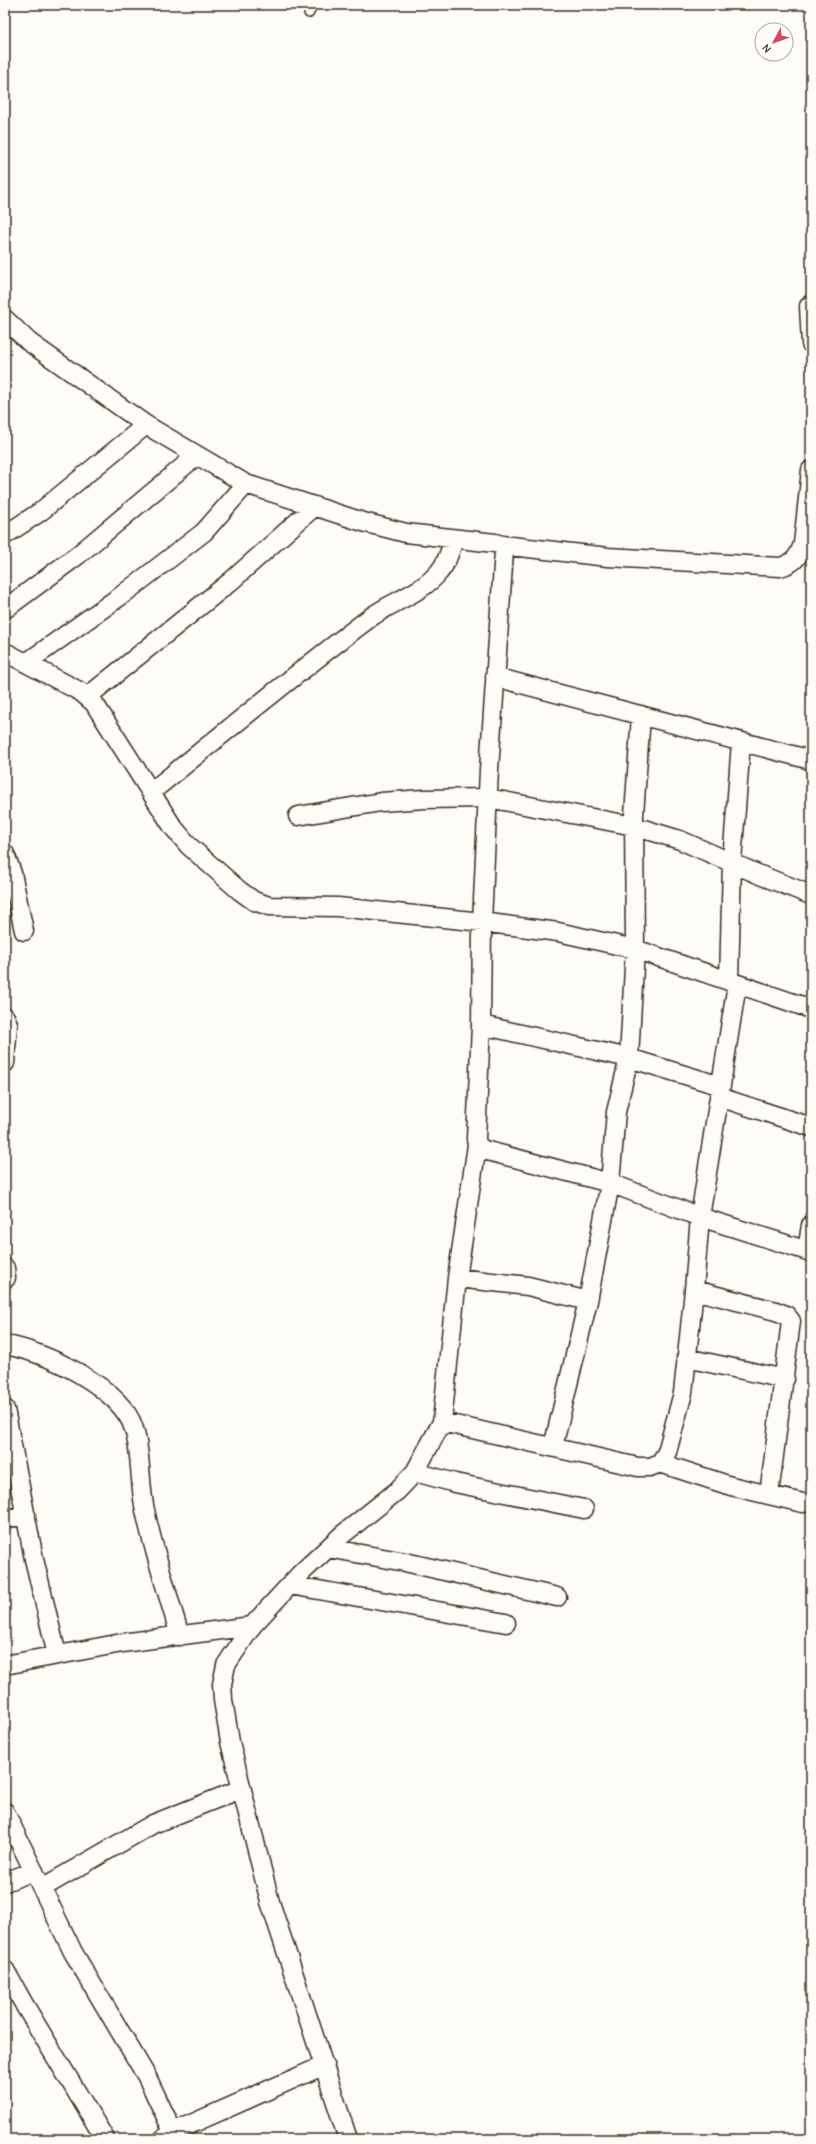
<svg xmlns="http://www.w3.org/2000/svg" width="816" height="2144" viewBox="0 0 816 2144" font-family="'Comic Neue',sans-serif">
<style>
.lines{fill:none;stroke-linecap:round;stroke-linejoin:round}
.service-casing{stroke:#3b2a1e;stroke-width:12}
.minor-casing{stroke:#3b2a1e;stroke-width:21}
.service{stroke:#fdfcf7;stroke-width:9}
.minor{stroke:#fdfcf7;stroke-width:18}
</style>
<rect width="100%" height="100%" fill="#fdfcf7"/>
<filter id="ink" filterUnits="userSpaceOnUse"><feTurbulence type="fractalNoise" baseFrequency=".025" numOctaves="2"/><feDisplacementMap in="SourceGraphic" scale="8" xChannelSelector="R" yChannelSelector="G"/><feConvolveMatrix kernelMatrix="1 2 1 2 8 2 1 2 1" color-interpolation-filters="sRGB"/></filter>
<g filter="url(#ink)">
<g class="lines">
<g class="service-casing">
<path id="service" d="M309,13L312,5"/>
</g>
<g class="minor-casing">
<path id="minor" d="M811,304L809,306L811,344
M5,319L29,342L146,425L246,484L363,522L406,533L495,543L502,545L504,551L489,770L482,922L481,1025L476,1139L477,1145L484,1150L610,1183L700,1217L811,1252
M5,535L40,512L146,425
M502,545L608,557L780,567C794,563 798,558 803,544L811,470
M5,609L78,555L196,456
M5,652L81,692L94,703L173,827L189,846L240,891L254,901L269,906L338,907L482,922L558,932L635,949L811,1009
M26,663L122,595L204,532L246,484
M495,677L811,760
M87,697L230,582L315,506
M151,792C224,733 296,673 371,617C393,601 422,593 439,572C447,563 450,551 454,539
M298,816L381,802L424,799L488,798L634,826L680,840L760,875L811,895
M5,854L12,873L24,931
M729,981L732,862L741,742
M5,1017L8,1024L5,1063
M481,1025L629,1058L721,1086
M719,1097L811,1127
M807,1251L811,1225
M5,1268L6,1278
M457,1278L528,1286L588,1301
M694,1290L776,1311L786,1315L791,1321L769,1495
M5,1345C45,1351 122,1388 134,1429C142,1455 139,1484 145,1510C154,1553 168,1594 180,1636
M686,1358L785,1379
M5,1409L34,1559L57,1655
M442,1422L638,1467H650L660,1463L667,1452L683,1393L694,1290L700,1217L737,984
M553,1447L588,1301L610,1183L616,1112L629,1058L635,949L634,815L641,715
M660,1463L731,1486L803,1503
M415,1472L455,1483L584,1509
M5,1519L26,1515
M328,1548L405,1562L557,1597
M290,1585L506,1623
M5,1665L122,1643L252,1626
M5,1812L73,1952L147,2077L173,2132V2139
M5,1882L34,1871
M42,1888L153,1824L241,1789
M5,1970L25,2006L105,2139
M163,2139L173,2132L325,2065
M348,2139L270,1902L230,1742L223,1700L222,1684L226,1665L252,1626L300,1574L342,1535L397,1491L415,1472L442,1422L457,1278L477,1145"/>
</g>
<use href="#service" class="service"/>
<use href="#minor" class="minor"/>
</g>
</g>
<rect width="816" height="2144" fill="none" stroke="#fdfcf7" stroke-width="20"/>
<rect x="10" y="10" width="796" height="2124" fill="none" stroke="#3b2a1e" stroke-width="1.5" filter="url(#ink)"/>
<g transform="translate(774 42) rotate(229)"><circle r="19" fill="#fdfcf7" stroke="#afa8a0"/>
<path d="M0-3L7 15L0 10L-7 15Z" fill="#d1495b"/>
<text y="-6" font-size="11" font-weight="bold" text-anchor="middle" fill="#3b2a1e">N</text>
</g>
</svg>
